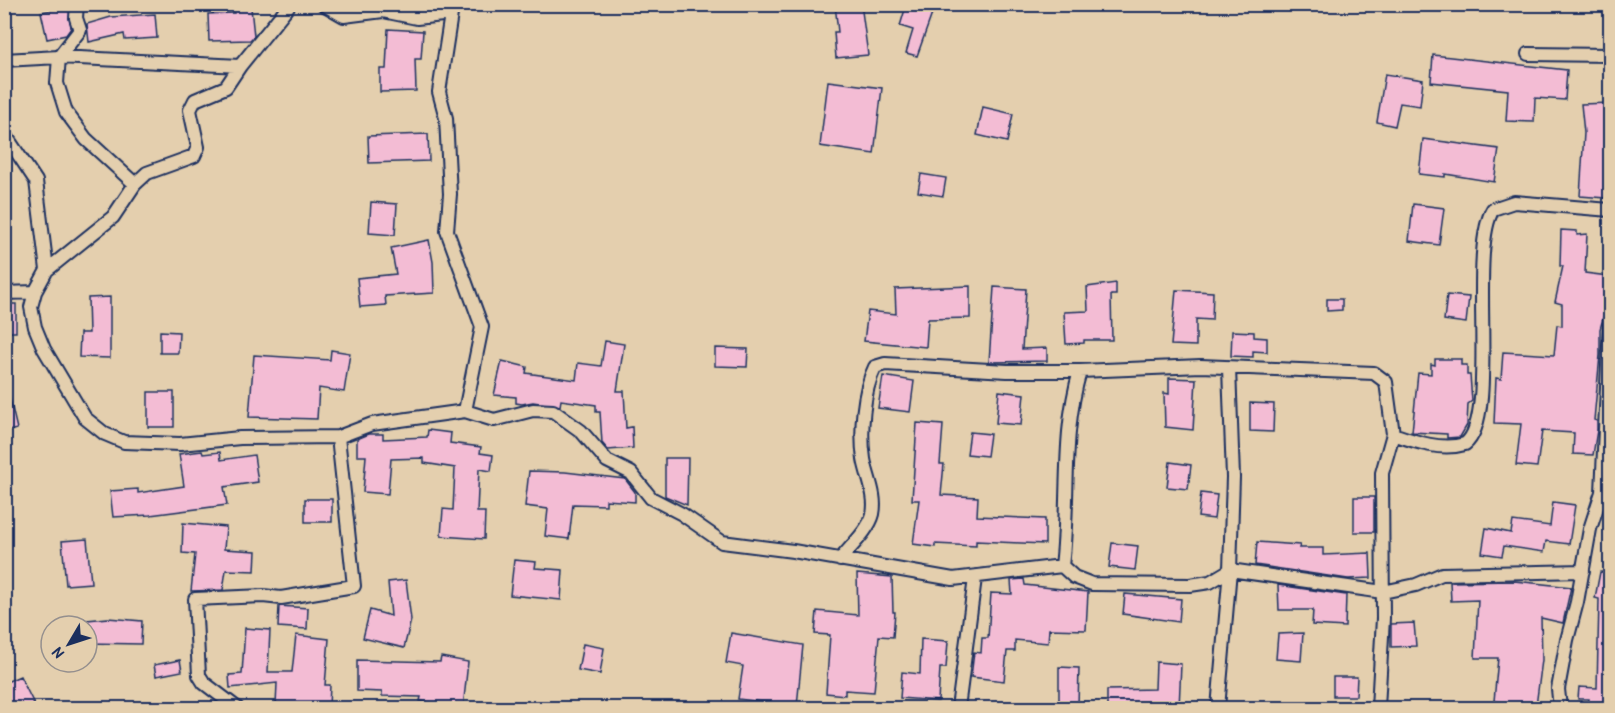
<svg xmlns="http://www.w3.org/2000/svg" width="1615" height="713" viewBox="0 0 1615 713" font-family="'Patrick Hand',sans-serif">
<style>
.building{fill:#f3bcd4;stroke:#1b2f5e;stroke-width:1.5}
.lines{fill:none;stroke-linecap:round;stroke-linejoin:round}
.minor-casing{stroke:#1b2f5e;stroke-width:16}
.minor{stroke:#e4cfae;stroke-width:12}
</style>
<rect width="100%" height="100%" fill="#e4cfae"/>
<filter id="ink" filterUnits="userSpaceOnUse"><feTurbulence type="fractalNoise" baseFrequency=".0167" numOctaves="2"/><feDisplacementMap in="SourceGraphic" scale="12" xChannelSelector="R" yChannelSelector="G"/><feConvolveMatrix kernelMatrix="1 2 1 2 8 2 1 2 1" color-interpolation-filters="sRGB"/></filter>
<g filter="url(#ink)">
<path class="building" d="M835,4H861L868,55L836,58L834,32H838Z
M906,6L932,14L917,56L906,53L913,30L900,26Z
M69,7L71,28L66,35L47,39L41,12Z
M251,8L254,36L250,40L209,41L208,14L234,13L233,9Z
M155,14L157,38L125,40L124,34L89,42L87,24L111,17Z
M388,29L423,31L421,59H415L416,91L380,92V69H386Z
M1433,55L1567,70L1565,100L1535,98L1534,122L1506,121L1508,90L1431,82Z
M1385,74L1423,80L1420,106L1400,103L1395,126L1377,122Z
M828,81L882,88L874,154L820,146Z
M1611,103L1606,198L1580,196L1584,133L1581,104Z
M983,107L1013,114L1007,142L977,135Z
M428,134L429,161L369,163L368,136Z
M1423,139L1499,149L1494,182L1445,174V177L1419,174Z
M921,174L946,178L943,196L918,192Z
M371,202L397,204L395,235L369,233Z
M1413,204L1444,208L1439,245L1409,241Z
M1561,230L1577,231V235L1587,234L1585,273L1608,276L1606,292L1610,293L1600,329V355L1594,420L1597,421V430L1593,455L1573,454L1574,433L1542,431L1537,467L1516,465L1521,424L1494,423L1496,378L1501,379L1503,352L1554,355L1557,325L1562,326V304L1555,302L1563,266H1560Z
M429,240L433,262L434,293L385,296L386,305L360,307L357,278L396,274L391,248Z
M1116,283V295H1111L1112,340H1084V343L1066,344L1064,312L1088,311L1087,287Z
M970,286V318L928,319L926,347L864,341L868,311L896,314L895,289Z
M994,287L1026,289L1022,349L1047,348V361L989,362Z
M1176,290L1213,292L1212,320L1196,319V346L1171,345Z
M1447,295L1469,297L1466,323L1444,320Z
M110,297V358L79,357L80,333H89L88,298Z
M1327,299H1342V310L1327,311Z
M4,304H16V332H4Z
M160,331L179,332L178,353H160Z
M1232,331L1254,332V337L1267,338V352L1253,351V357L1231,356Z
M605,341L624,344L617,391H624L626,428L632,427L633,448L608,450L602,443L600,412H596V405L561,400L560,406L533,402L522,404L516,403V397L494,395L502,361L527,367L526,373L576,380L578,363L601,366Z
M715,348L748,349L747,367L715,366Z
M331,350L350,353L344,392L319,388L317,419L249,417L254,355L330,360Z
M1435,359H1461V365H1467V375H1470L1472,401L1468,404L1467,425L1460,437L1447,438V434L1412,432L1418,373L1431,374V364L1435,365Z
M883,376L914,381L910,412L878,408Z
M1169,378L1196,379L1193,430L1165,427L1164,393L1169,394Z
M999,391L1024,394L1021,425L996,423Z
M148,392H174V427H148Z
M4,395H9L17,429L4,432Z
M1250,403L1274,404L1273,432L1250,431Z
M917,423L943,425L940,464H944L941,495L978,497L977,516L1045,519V544L976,541V546L935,544V547L913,544L919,500H912Z
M428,430L451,433L450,443L481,447L480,453L493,455L491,471L479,469L477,512H485L484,539L441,536L443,509L453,510L455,468L424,463V458L391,459L388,494L363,492L366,456H357V439L369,434H383V439L427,437Z
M970,432L990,434L987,456L967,454Z
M202,451L203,454L220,452L221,460L254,455L258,482L224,487L227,505L150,515L113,517L110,491L138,489V493L184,486L179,454Z
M665,458H688L687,505L665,496Z
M1170,462L1191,465L1188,489L1167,487Z
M529,471L565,472L625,479L635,492V502L606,500V505L573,504L569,539L545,536L548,509L525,506Z
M1201,493L1217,495L1214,519L1198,517Z
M1354,497H1374V532H1354Z
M305,499H332V522H305Z
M1553,502L1575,505L1569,544L1546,541L1544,552L1504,546L1502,556L1482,553L1486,528L1511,533L1513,521L1550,526Z
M183,523L226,527L224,549L256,551L255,571L226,570L223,590L191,591L195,554L182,553Z
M87,539L91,583L66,585L62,541Z
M1257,542L1300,545L1299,548H1323V555L1370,553L1371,578L1348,579L1255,565Z
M1112,543L1138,546L1135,570L1109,567Z
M514,560L536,562L535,568L563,570L561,600L510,595Z
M1600,572L1611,573V708H1588L1589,699H1578L1579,687L1597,688L1599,599L1595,598Z
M857,574L892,577L893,612H895L893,637L879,636L874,692L845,690V695L826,693L830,635L815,634L817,611L858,615Z
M1024,579L1025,585L1088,592L1086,630L1049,629L1048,643L1015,640V651H1007L1004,681L971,677L974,652L981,653L982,638H988L991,593L1012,594L1011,580Z
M406,580L411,620L404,648L363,638L370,610L391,616L388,582Z
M1514,581L1571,587L1563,623L1541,618L1542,660L1536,706L1494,701L1498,658H1475L1478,600L1451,601L1450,582Z
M1278,585L1346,595L1345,627L1312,625L1313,610H1279Z
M1125,594L1181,599L1179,622L1123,614Z
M279,606L308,608L307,629L278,627Z
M108,618L142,621L141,644L87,643V620Z
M1414,623L1416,646L1391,647V624Z
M245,628L270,630L268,672H292L296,635L329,639L325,685H330L329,707L276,706L277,683L230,688L229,675L242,674Z
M731,633L803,645L797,706L738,699L743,666L726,663Z
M1303,633L1301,661L1276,659L1278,634Z
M921,639L948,641L946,668H940L938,701L900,698L902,672L920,674Z
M583,644L604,648L600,674L578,670Z
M441,657L468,662L463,708L420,701L421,697L382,696V692L357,691V660L440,662Z
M180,660L182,671L156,676L154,665Z
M1156,662L1181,664L1179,708H1107V690L1155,689Z
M1059,667L1079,668L1078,706H1059Z
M20,676L36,708H9L4,699V683Z
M1333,677H1357L1356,696H1333Z"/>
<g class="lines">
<g class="minor-casing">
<path id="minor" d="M77,4L76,18L80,30L59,57L57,83L66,112L86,139L135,184
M290,4L240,66L226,87L195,100L190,110L198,147L194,156L147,173L135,184L113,217L47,270L35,292L31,307L35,327L44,349L85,418L105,434L124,442L180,444L240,438L338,437L372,424L465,411
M323,4L344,16L383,11L417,18L451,14
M449,4L451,14L439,92L446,118L450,194L447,231L482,327L465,411L494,420L533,410L553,411L581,431L607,461L631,473L651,498L682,514L722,542L793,551L953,579L1062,566C1070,500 1061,436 1080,371
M1528,54L1610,55
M4,60L59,57L240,66
M4,133L36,181L47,270
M4,293L35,292
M1393,434C1416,442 1441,451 1465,444C1500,418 1467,252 1493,209L1514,202L1610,210
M840,560C850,547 869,530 873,514C877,495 867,477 864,459C860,432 863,391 875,367L885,364L1007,371H1080L1201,366L1374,373L1386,382L1393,434L1382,473L1383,618L1378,708
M1062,566L1074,577L1092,584L1190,585L1210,582L1230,570L1383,592L1416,585L1442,574L1583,571
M237,708L204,683L199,675L195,599L263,596L281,598L354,586L338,437
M958,708L975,578
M1218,708L1230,570L1233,477L1229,368
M1560,708L1558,689L1567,640L1577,602L1590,529L1602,492L1610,324"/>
</g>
<use href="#minor" class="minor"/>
</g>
</g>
<rect width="1615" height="713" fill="none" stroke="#e4cfae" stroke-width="24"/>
<rect x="12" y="12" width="1591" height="689" fill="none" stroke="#1b2f5e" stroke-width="2" filter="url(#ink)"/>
<g transform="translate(69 644) rotate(231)"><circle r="28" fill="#e4cfae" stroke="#948f8e" stroke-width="1.5"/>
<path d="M0-4.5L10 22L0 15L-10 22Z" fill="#1b2f5e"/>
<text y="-9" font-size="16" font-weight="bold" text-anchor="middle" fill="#1b2f5e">N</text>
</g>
</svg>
